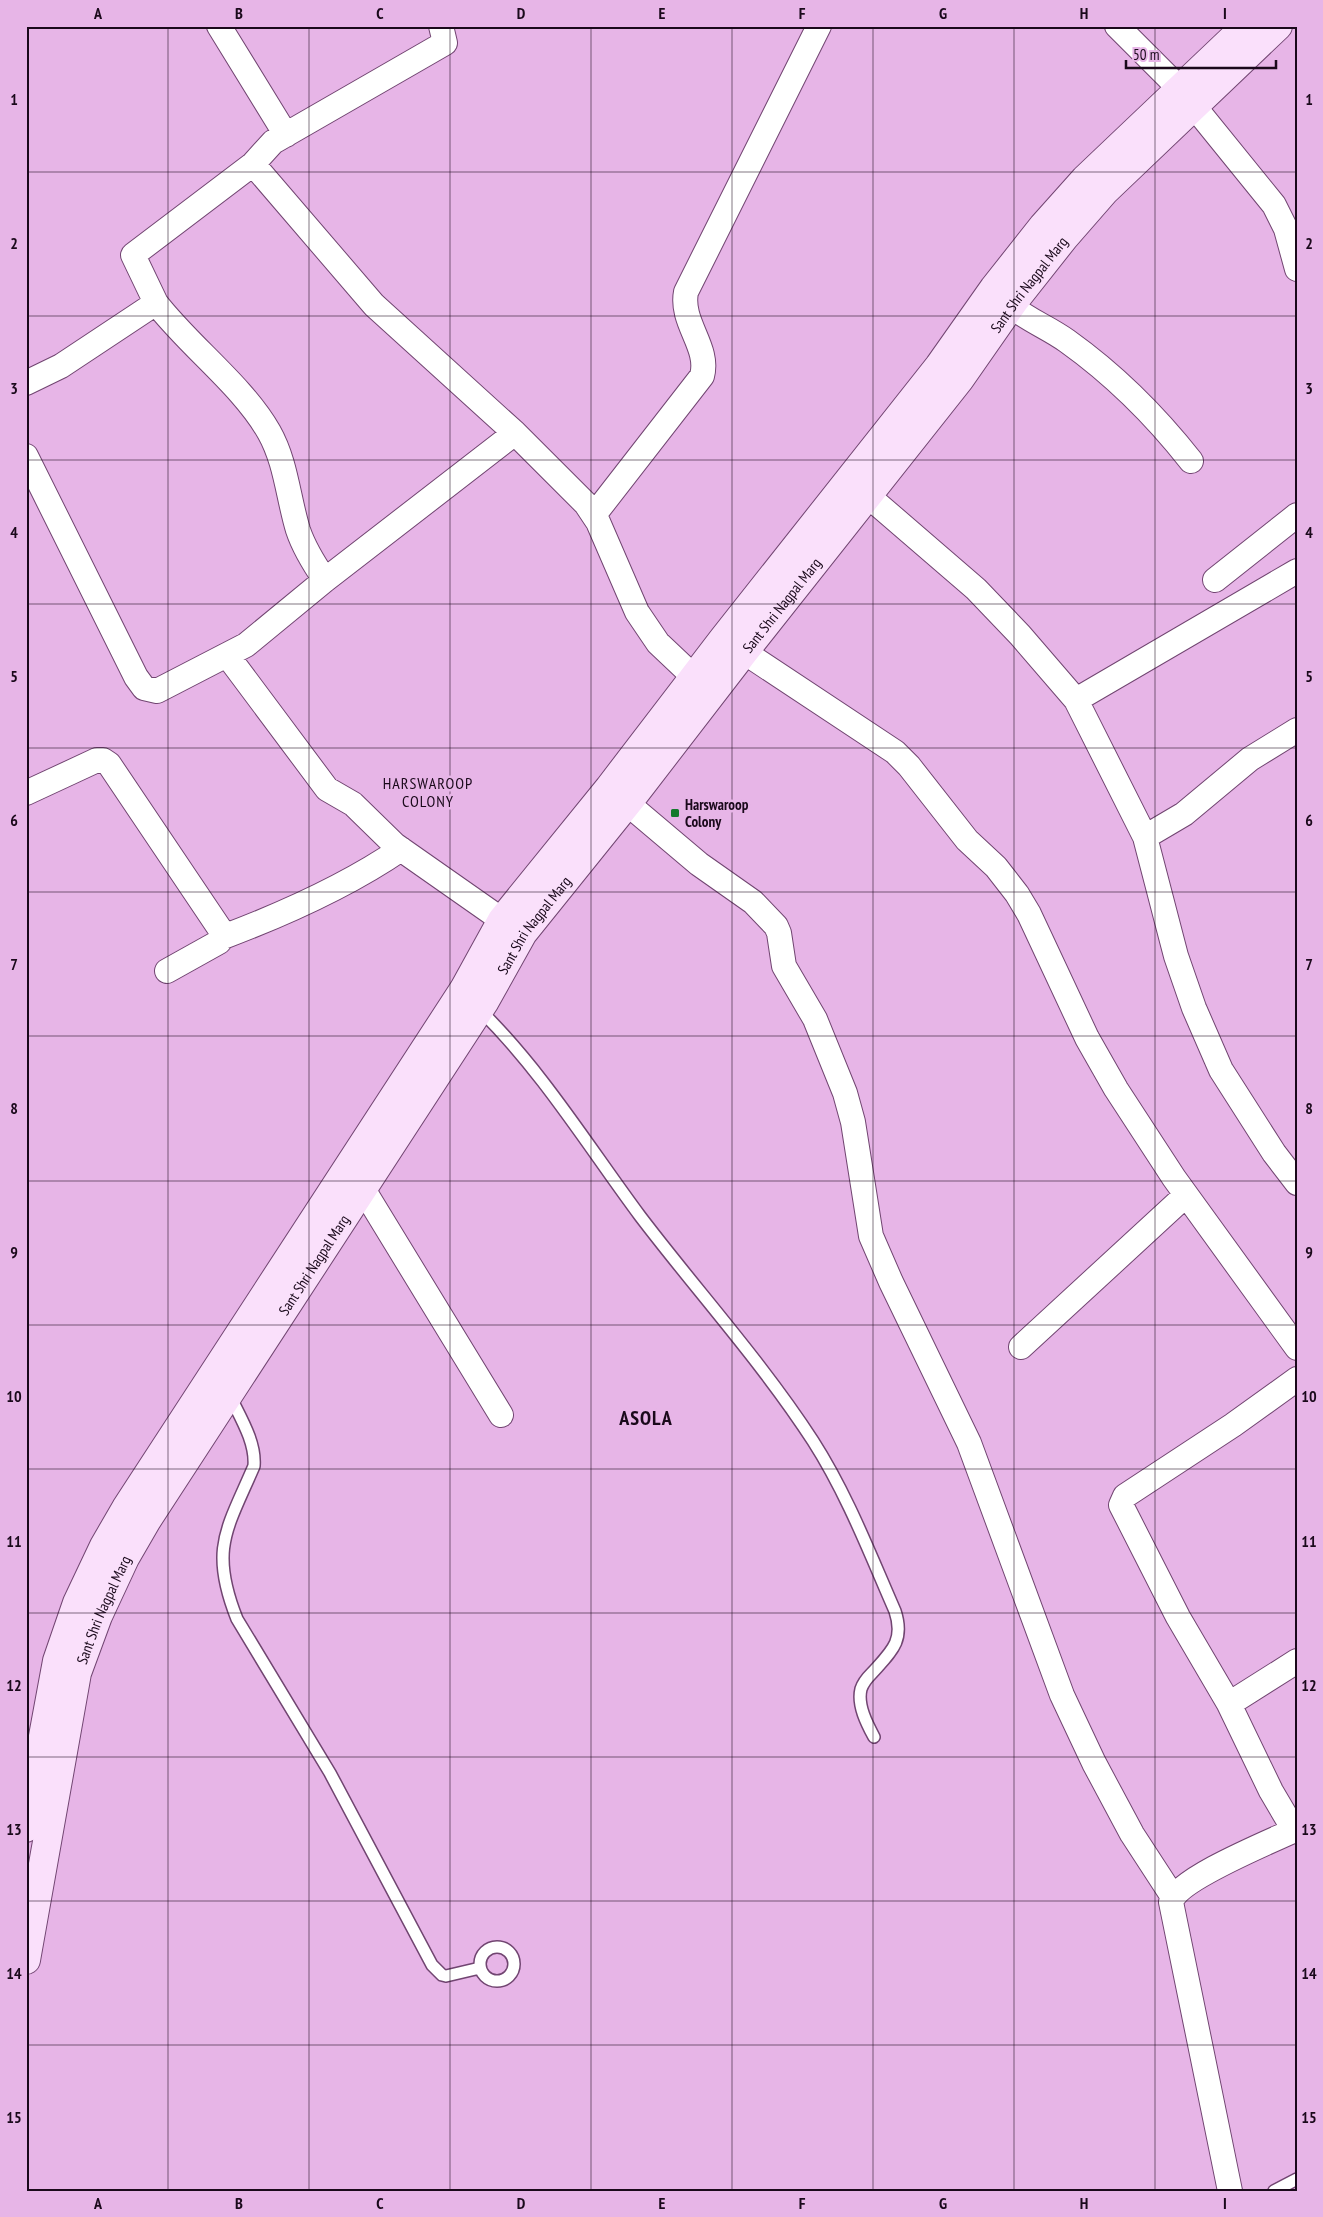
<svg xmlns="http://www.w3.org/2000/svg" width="1323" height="2217" font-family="'PT Sans Narrow',sans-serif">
  <rect width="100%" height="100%" fill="#e7b5e7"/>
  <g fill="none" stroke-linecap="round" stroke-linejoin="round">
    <g stroke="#714571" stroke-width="14">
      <path id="service" d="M480,1010C542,1071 588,1146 640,1216C697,1291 761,1361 813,1441C847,1494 870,1554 895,1611C905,1641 891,1652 872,1673C868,1677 863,1683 861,1689C857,1705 867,1724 874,1737
        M230,1396C240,1417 256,1442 254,1466C227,1529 209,1549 237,1619L330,1773L432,1965L442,1975L446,1976L480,1968
        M480 1964a17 17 0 1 1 34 0a17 17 0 1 1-34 0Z
        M1274,2191L1297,2179"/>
    </g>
    <g stroke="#714571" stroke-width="26">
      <path id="minor" d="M219,26L286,135
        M1117,26L1180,89L1274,205L1286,229L1297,269
        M253,164L374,305L515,433L586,504L598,522L637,612L658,643L695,678
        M156,303C190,347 242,385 269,432C286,462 288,497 298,530C304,548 314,564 325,580
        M1011,306C1028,320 1049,328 1067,341C1116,376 1154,414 1191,461
        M26,383L61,366L156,303L133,255L253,164L273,142L445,43L441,26
        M26,456L136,677L144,688L157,691L246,645L325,580L515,433
        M867,495L976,589L1020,635L1076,700L1145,837L1176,956L1194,1008L1221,1070L1274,1153L1297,1183
        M594,515L702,376C710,347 680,323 686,292L819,26
        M1215,580L1297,515
        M744,652L895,752L909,766L967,840L996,867L1017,894L1029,914L1087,1038L1116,1089L1174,1178L1297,1348
        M227,655L327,789L353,804L395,845L502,920
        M1076,700L1297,571
        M26,793L97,760H103L109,764L222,932L223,937L219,942L167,971
        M628,804L699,864L753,902L776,926L779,933L784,966L815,1019L845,1093L853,1122L871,1236L891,1282L969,1443L1062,1695L1094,1763L1132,1834L1173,1897
        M1145,837L1184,814L1250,759L1297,730
        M223,937C284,914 347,886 401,849
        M363,1189L501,1415
        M1021,1347L1186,1195
        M1229,1704L1297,1661
        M1294,1830L1271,1791L1229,1704L1178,1617L1121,1505L1125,1496L1233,1425L1297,1379
        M1230,2191L1171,1902C1179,1878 1272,1841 1297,1829"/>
    </g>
    <g stroke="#714571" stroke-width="30">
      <g id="secondary">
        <path d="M26,1828L57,1661L77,1603L104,1546L126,1508L464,989L502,920L609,788L723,639L939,366L994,288L1043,226L1085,179L1246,26"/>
        <path id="s1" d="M26,1960L77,1673L98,1616L125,1558L147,1520L485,1001L523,933L630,800L744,652L960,379L1015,300L1064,238L1105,191L1278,26"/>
      </g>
    </g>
    <use href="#service" stroke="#fff" stroke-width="11"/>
    <use href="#minor" stroke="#fff" stroke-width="24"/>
    <use href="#secondary" stroke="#fae0fb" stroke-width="28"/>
  </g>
  <path fill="none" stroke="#1a091b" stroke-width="1" stroke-opacity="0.55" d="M168,26V2191M309,26V2191M450,26V2191M591,26V2191M732,26V2191M873,26V2191M1014,26V2191M1155,26V2191M26,172H1297M26,316H1297M26,460H1297M26,604H1297M26,748H1297M26,892H1297M26,1036H1297M26,1181H1297M26,1325H1297M26,1469H1297M26,1613H1297M26,1757H1297M26,1901H1297M26,2045H1297"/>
  <rect fill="#14792c" stroke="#e7b5e7" stroke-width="2" x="670" y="808" width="10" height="10" rx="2.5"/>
  <g text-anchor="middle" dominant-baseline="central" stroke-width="5" stroke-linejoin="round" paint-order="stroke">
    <g font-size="15" fill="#1a091b" stroke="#e7b5e7">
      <text stroke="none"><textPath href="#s1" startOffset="1980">Sant Shri Nagpal Marg</textPath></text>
      <text stroke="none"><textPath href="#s1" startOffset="1575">Sant Shri Nagpal Marg</textPath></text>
      <text stroke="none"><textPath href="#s1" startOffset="1170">Sant Shri Nagpal Marg</textPath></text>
      <text stroke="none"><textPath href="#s1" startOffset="765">Sant Shri Nagpal Marg</textPath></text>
      <text stroke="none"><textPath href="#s1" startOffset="360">Sant Shri Nagpal Marg</textPath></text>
    </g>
    <g font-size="15" font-weight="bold" fill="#1a091b" stroke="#e7b5e7" text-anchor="start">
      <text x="685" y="804">Harswaroop<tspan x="685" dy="17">Colony</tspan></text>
    </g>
    <g font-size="16" letter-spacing="1" fill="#1a091b" stroke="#e7b5e7">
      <text x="428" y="783">HARSWAROOP<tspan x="428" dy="18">COLONY</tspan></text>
    </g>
    <g font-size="20" font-weight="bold" letter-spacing="1" fill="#1a091b" stroke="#e7b5e7">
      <text x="646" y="1418">ASOLA</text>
    </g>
  </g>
  <rect width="1323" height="2217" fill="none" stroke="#e7b5e7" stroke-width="55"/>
  <path d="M1126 60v8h150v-8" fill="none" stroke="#1a091b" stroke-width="2.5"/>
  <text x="1133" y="60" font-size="15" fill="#1a091b" stroke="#e7b5e7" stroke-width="4" paint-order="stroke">50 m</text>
  <rect x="28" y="28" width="1268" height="2162" fill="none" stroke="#1a091b" stroke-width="2"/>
  <g font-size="16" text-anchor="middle" font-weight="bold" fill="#1a091b">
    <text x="98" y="19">A</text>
    <text x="239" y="19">B</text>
    <text x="380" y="19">C</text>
    <text x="521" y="19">D</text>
    <text x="662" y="19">E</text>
    <text x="802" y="19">F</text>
    <text x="943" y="19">G</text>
    <text x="1084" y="19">H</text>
    <text x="1225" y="19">I</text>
    <text x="14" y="105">1</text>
    <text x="1309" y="105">1</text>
    <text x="14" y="249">2</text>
    <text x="1309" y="249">2</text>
    <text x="14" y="394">3</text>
    <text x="1309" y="394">3</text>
    <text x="14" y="538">4</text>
    <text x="1309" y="538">4</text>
    <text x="14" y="682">5</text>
    <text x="1309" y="682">5</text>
    <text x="14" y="826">6</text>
    <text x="1309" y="826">6</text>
    <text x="14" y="970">7</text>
    <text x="1309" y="970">7</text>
    <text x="14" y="1114">8</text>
    <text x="1309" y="1114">8</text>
    <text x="14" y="1258">9</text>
    <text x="1309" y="1258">9</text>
    <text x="14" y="1402">10</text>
    <text x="1309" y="1402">10</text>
    <text x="14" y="1547">11</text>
    <text x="1309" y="1547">11</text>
    <text x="14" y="1691">12</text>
    <text x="1309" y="1691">12</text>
    <text x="14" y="1835">13</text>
    <text x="1309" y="1835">13</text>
    <text x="14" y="1979">14</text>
    <text x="1309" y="1979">14</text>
    <text x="14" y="2123">15</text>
    <text x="1309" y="2123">15</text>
    <text x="98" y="2209">A</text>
    <text x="239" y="2209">B</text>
    <text x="380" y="2209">C</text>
    <text x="521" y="2209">D</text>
    <text x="662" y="2209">E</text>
    <text x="802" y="2209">F</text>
    <text x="943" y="2209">G</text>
    <text x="1084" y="2209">H</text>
    <text x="1225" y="2209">I</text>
  </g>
</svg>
